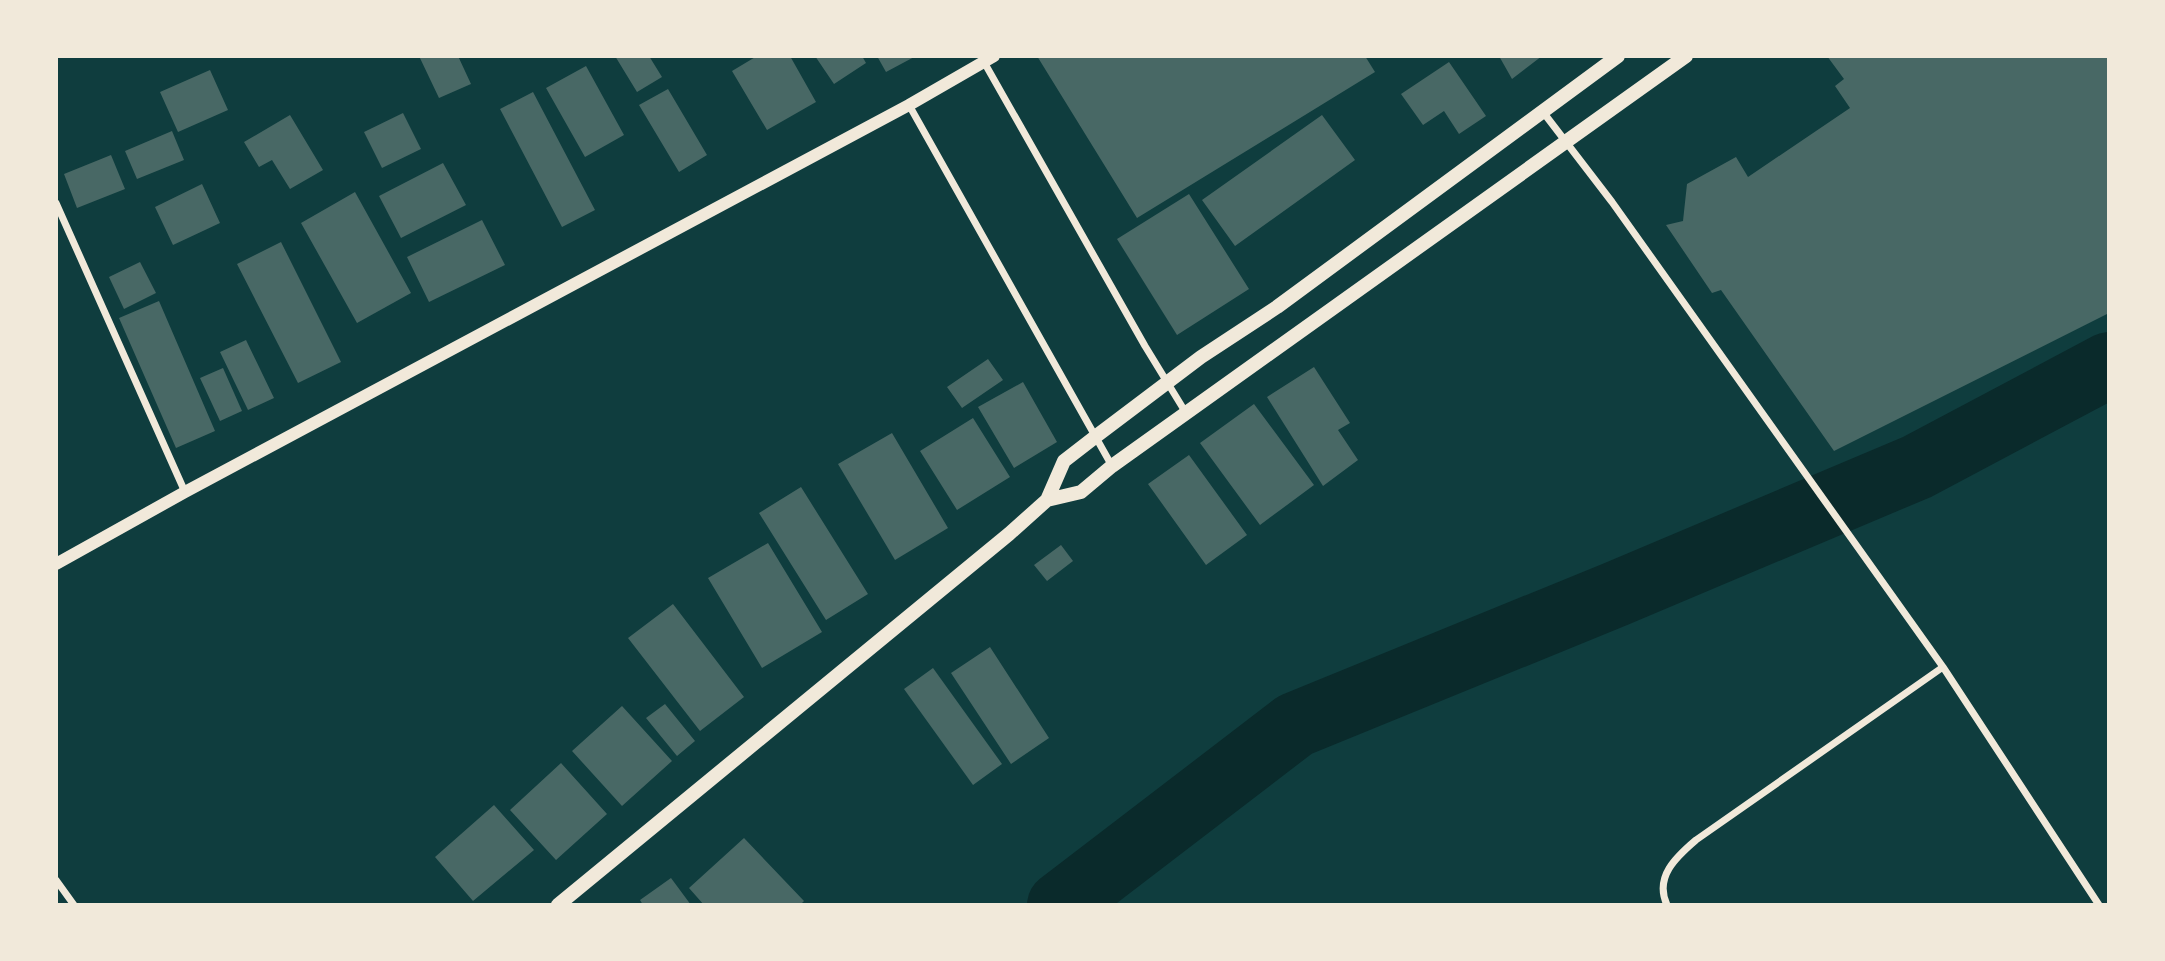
<svg xmlns="http://www.w3.org/2000/svg" width="2165" height="961" font-family="'DejaVu Sans',sans-serif">
  <rect width="100%" height="100%" fill="#0f3d3e"/>
  <g fill="none" stroke-linecap="round" stroke-linejoin="round">
    <path stroke="#0a2a2b" stroke-width="66" d="M1060,905L1295,725L1616,594L1917,467L2109,365"/>
  </g>
  <path fill="#486865" d="M419,56H458L471,84L439,98Z
    M615,56H649L662,77L637,92Z
    M757,56H790L816,102L767,130L732,71Z
    M815,56H862L866,63L834,84Z
    M877,56H916L886,72Z
    M1037,56H1365L1375,72L1137,218Z
    M1499,56H1542L1512,79Z
    M1827,56H2109V313L1834,451L1721,290L1712,293L1666,225L1683,221L1687,184L1736,157L1748,177L1850,108L1835,86L1844,79Z
    M1449,62L1486,116L1459,134L1444,111L1423,125L1401,94Z
    M586,66L624,135L585,157L546,88Z
    M210,70L228,110L178,132L160,92Z
    M668,89L707,155L679,172L639,105Z
    M533,92L595,210L562,227L500,109Z
    M403,113L421,149L382,168L364,132Z
    M290,115L323,170L290,189L272,160L259,167L244,142Z
    M1322,115L1355,160L1235,246L1202,200Z
    M172,131L184,160L137,179L125,151Z
    M111,155L125,189L77,208L64,174Z
    M443,163L466,205L401,238L379,196Z
    M202,184L220,223L173,245L155,207Z
    M355,192L411,293L357,323L301,223Z
    M1189,194L1249,289L1177,335L1117,239Z
    M482,220L505,265L429,302L407,257Z
    M281,242L341,362L298,383L237,264Z
    M140,262L156,293L124,309L109,277Z
    M159,301L215,431L176,448L119,318Z
    M246,340L274,398L248,410L220,352Z
    M988,359L1003,380L962,408L947,387Z
    M1314,367L1350,423L1338,430L1358,460L1323,486L1267,397Z
    M223,368L242,411L220,421L200,378Z
    M1023,382L1057,442L1014,468L978,407Z
    M1254,404L1314,485L1260,525L1200,443Z
    M973,418L1010,477L957,510L920,451Z
    M892,433L948,528L895,560L838,464Z
    M1189,455L1247,535L1206,565L1148,484Z
    M801,487L868,594L826,620L759,513Z
    M768,543L822,632L762,668L708,578Z
    M1061,545L1073,561L1047,581L1034,565Z
    M673,604L744,697L700,731L628,638Z
    M990,647L1049,738L1011,764L951,673Z
    M933,668L1002,764L973,785L904,689Z
    M665,704L695,741L677,756L646,718Z
    M622,706L672,761L622,806L572,751Z
    M561,763L607,814L556,860L510,810Z
    M494,805L534,850L473,901L435,857Z
    M744,838L804,901L800,905H704L689,888Z
    M671,878L691,905H643L640,900Z"/>
  <g fill="none" stroke-linecap="round" stroke-linejoin="round">
    <path stroke="#f1e9da" stroke-width="7" d="M984,62L1145,346L1186,413
      M909,105L1112,466
      M1543,112L1612,202L1943,667L2099,905
      M56,203L185,492
      M56,880L74,905
      M1667,905C1654,877 1676,857 1696,840L1943,667"/>
    <path stroke="#f1e9da" stroke-width="12" d="M56,564L185,492L909,105L994,56"/>
    <path stroke="#f1e9da" stroke-width="14" d="M1047,500L1081,492L1112,466L1686,56
      M558,905L1009,534L1047,500L1064,461L1095,437L1201,357L1277,307L1618,56"/>
  </g>
  <rect width="2165" height="961" fill="none" stroke="#f1e9da" stroke-width="116"/>
</svg>
